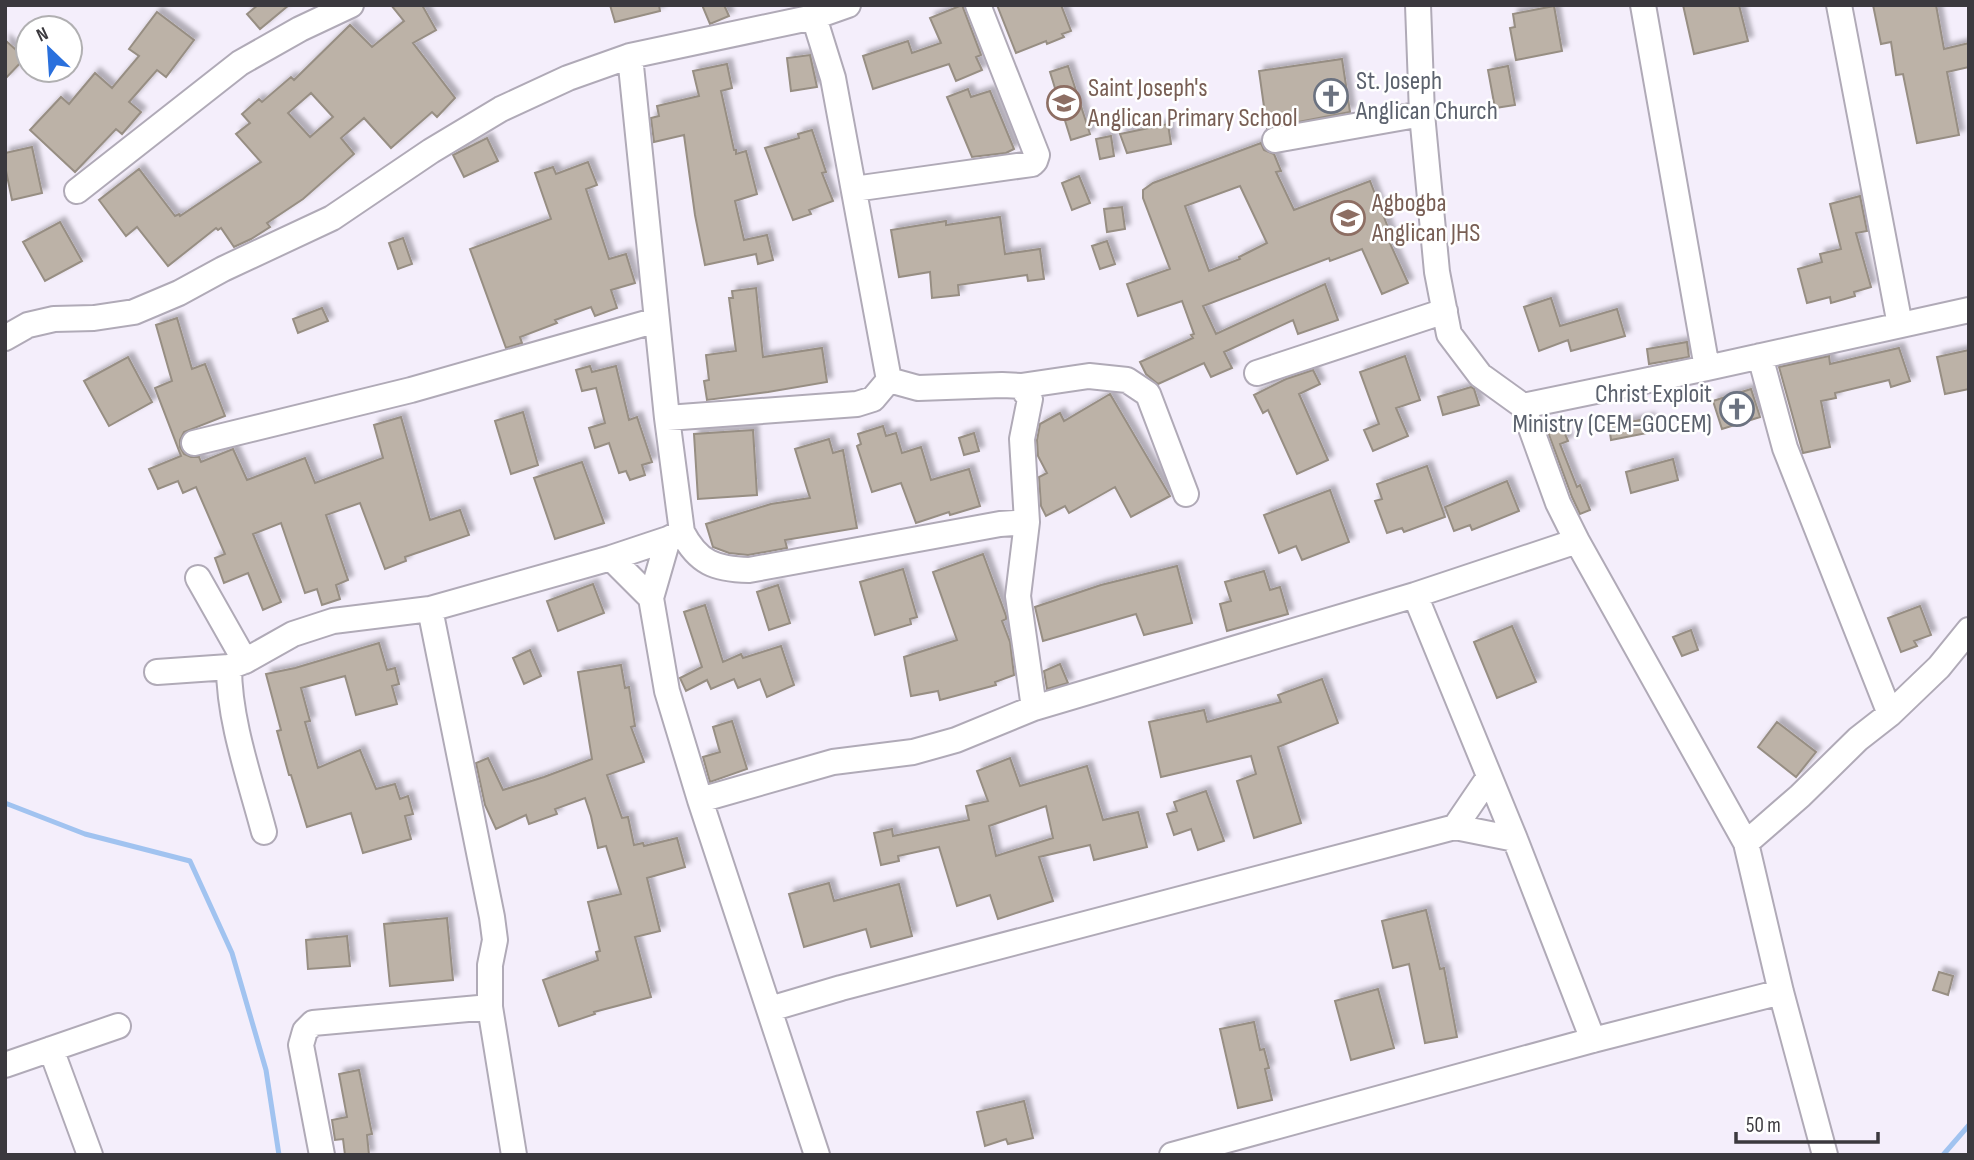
<svg xmlns="http://www.w3.org/2000/svg" width="1974" height="1160" font-family="'Sofia Sans Condensed',sans-serif">
  <defs>
    <filter id="shadow"><feDropShadow dx="5" dy="-5" stdDeviation="2" flood-color="#0004"/></filter>
  </defs>
  <rect width="100%" height="100%" fill="#f4eefb"/>
  <g fill="none" stroke-linecap="round" stroke-linejoin="round">
    <path stroke="#a1c3f0" stroke-width="5" d="M5,803L85,834L190,861L232,953L266,1070L279,1155
      M1943,1155L1969,1125"/>
  </g>
  <path fill="#bcb2a7" stroke="#978e83" stroke-width="2" fill-rule="evenodd" filter="url(#shadow)" d="M258,5H289L260,29L247,14Z
    M391,5H422L436,30L413,43L455,98L437,117L432,112L391,148L364,118L341,138L354,154L303,199L267,223L270,227L251,239L234,247L221,228L218,230L216,228L168,266L137,227L126,236L99,200L139,169L175,216L179,214L180,216L261,162L236,134L250,123L242,114L259,99L262,102L291,77L294,80L350,25L372,47L404,21ZM311,93L333,117L310,137L288,113Z
    M610,5H659L660,11L615,22Z
    M702,5H724L729,16L710,24Z
    M962,5L981,55L976,57L982,70L956,81L949,64L873,89L863,56L908,41L912,53L941,43L930,18Z
    M997,5H1061L1071,31L1062,34L1064,37L1047,44L1046,41L1016,53Z
    M1683,5H1739L1748,41L1694,54Z
    M1873,5H1936L1944,49L1969,43V67L1947,72L1959,135L1917,143L1903,74L1896,75L1891,42L1881,44Z
    M1554,6L1562,51L1516,60L1510,28L1515,27L1513,14Z
    M157,12L194,40L166,77L157,70L129,102L141,112L122,134L116,129L75,172L30,130L61,97L69,104L95,73L112,88L139,56L129,49Z
    M5,40L25,58L5,79Z
    M810,55L817,87L791,91L787,58Z
    M1342,59L1350,112L1267,128L1259,71Z
    M727,64L732,88L721,91L734,150H736V154L746,151L757,194L735,201L744,240L767,235L773,260L758,264L756,254L705,265L695,215L684,135L654,142L651,118L659,116L657,106L699,96L693,71Z
    M1068,66L1090,134L1071,140L1050,72Z
    M1508,66L1515,105L1495,108L1488,70Z
    M968,89L971,97L990,91L1014,149L1006,153L972,157L947,97Z
    M1168,124L1171,144L1127,153L1120,134Z
    M812,130L826,172L822,173L833,201L809,210L811,214L793,220L765,148L799,138L798,134Z
    M1111,136L1114,156L1100,159L1096,139Z
    M487,138L498,161L464,177L453,155Z
    M1261,143L1264,150L1274,154L1281,171L1276,172L1294,210L1370,181L1392,238L1388,239L1408,283L1382,294L1362,249L1330,261L1329,258L1203,306L1216,334L1325,284L1338,320L1298,334L1293,320L1224,352L1232,368L1211,377L1204,363L1158,384L1146,374L1140,362L1193,338L1191,335L1194,334L1182,301L1138,316L1127,284L1170,269L1143,198V190L1153,183ZM1240,186L1267,243L1239,257L1240,259L1209,271L1185,206Z
    M32,147L42,193L12,200L5,166V153Z
    M588,162L597,185L586,189L609,259L626,254L635,283L611,290L617,308L595,316L591,307L555,320L557,323L520,337L522,343L506,348L470,249L551,219L535,173L553,167L556,174Z
    M1079,176L1090,203L1072,210L1062,183Z
    M1860,196L1867,231L1856,233L1871,287L1854,292L1855,296L1831,303L1830,297L1807,303L1798,269L1822,262L1820,254L1841,249L1830,204Z
    M1122,207L1125,229L1107,232L1104,209Z
    M1000,217L1005,254L1040,249L1044,279L1028,281L1027,275L958,285L959,295L932,298L930,272L899,277L891,230L946,221V225Z
    M60,222L82,261L45,281L23,242Z
    M403,238L412,264L398,269L389,243Z
    M1107,241L1115,264L1100,269L1092,246Z
    M756,288L763,357L822,348L827,382L768,392L707,400L704,381L709,380L706,355L736,351L729,298H733L732,291Z
    M1551,298L1560,326L1617,309L1625,336L1571,351L1568,340L1539,351L1524,307Z
    M322,308L328,321L298,333L293,319Z
    M177,318L192,369L205,364L225,416L184,432L180,440V447L184,454L191,457H199L201,462L233,449L247,480L305,458L315,483L383,458L374,425L401,417L430,520L460,510L469,535L405,557L406,561L385,569L360,503L326,515L348,580L336,585L340,599L322,605L317,589L305,593L281,523L253,534L281,602L263,610L248,573L224,583L215,558L225,554L196,487L183,493L178,481L158,489L149,469L181,456L155,388L172,381L156,325Z
    M1687,342L1689,357L1649,364L1647,349Z
    M1899,348L1910,381L1891,387L1889,380L1835,393L1836,398L1821,401L1830,447L1803,453L1779,367L1829,356L1830,364Z
    M1969,350V389L1945,394L1937,357Z
    M1405,356L1420,400L1396,408L1408,436L1373,451L1364,430L1379,424L1360,372Z
    M128,357L152,402L109,426L84,381Z
    M590,366L592,372L616,366L629,420L637,417L652,462L642,465L645,475L630,480L626,471L619,473L609,443L595,448L589,428L605,423L596,388L582,391L576,370Z
    M1313,370L1320,384L1299,394L1328,460L1297,474L1268,410L1263,413L1254,395L1286,379Z
    M1471,387L1474,389L1479,405L1443,415L1438,397Z
    M1751,389L1760,417L1722,429L1713,401Z
    M1110,394L1170,496L1131,517L1115,487L1069,513L1065,506L1046,516L1041,506L1039,477L1047,473L1038,456L1037,440L1040,424L1060,413L1064,421Z
    M523,412L538,465L511,474L495,421Z
    M1650,418L1652,432L1611,440L1609,426Z
    M883,426L886,436L896,433L902,453L921,447L931,480L969,469L980,506L950,515L949,512L916,523L901,483L872,492L857,446L861,444L858,434Z
    M1562,427L1568,441L1560,444L1577,487L1580,485L1590,510L1580,514L1572,497L1548,432Z
    M753,430L757,495L698,499L694,434Z
    M974,433L979,451L964,455L959,438Z
    M829,439L833,453L843,450L857,528L785,540L787,548L748,555L729,553L713,547L706,524L771,504L810,498L795,449Z
    M1673,459L1678,480L1631,493L1626,472Z
    M582,462L604,523L555,539L534,478Z
    M1427,466L1445,517L1404,532L1402,528L1387,533L1375,501L1382,499L1377,484Z
    M1507,481L1519,511L1472,530L1470,525L1454,531L1445,507Z
    M1330,490L1349,542L1302,560L1296,546L1279,553L1264,515Z
    M983,554L1006,616V619L1002,621L1010,642L1014,675L995,682L996,685L940,700L938,691L911,696L904,657L957,640L933,572Z
    M1177,566L1192,623L1144,635L1136,614L1043,641L1035,607L1101,585Z
    M903,569L917,617L910,619L911,624L875,635L860,582Z
    M1264,571L1270,590L1280,587L1288,614L1227,631L1220,604L1231,601L1225,582Z
    M593,584L604,613L558,631L547,601Z
    M778,585L790,623L769,630L757,592Z
    M705,605L723,662L741,654L743,658L781,646L794,685L767,697L760,679L738,688L734,679L711,689L707,680L686,691L680,678L702,667L684,612Z
    M1920,606L1931,635L1914,641L1917,646L1901,652L1888,618Z
    M1512,626L1536,682L1497,698L1474,642Z
    M1691,630L1698,650L1682,656L1673,637Z
    M379,643L387,670L395,668L399,684L392,686L397,704L356,715L345,676L301,688L310,721L305,722L318,768L360,750L376,789L395,784L400,799L408,796L413,814L405,816L411,839L363,853L351,813L307,827L291,775H289L277,731L281,730L266,674L295,668Z
    M530,650L541,676L524,684L513,658Z
    M1060,664L1068,683L1047,689L1044,671Z
    M621,665L625,688L629,687L635,726L631,727L644,762L607,775L622,818L628,817L634,845L643,843L644,846L677,838L685,867L647,878L660,931L635,937L651,997L594,1012L595,1014L559,1026L543,980L598,960L596,952L600,951L588,902L621,894L606,846L598,848L591,816L585,798L555,809L557,814L529,824L526,815L496,829L485,805L476,763L488,758L503,790L544,777L592,759L578,672Z
    M1322,679L1338,723L1278,747L1301,823L1254,838L1237,781L1256,774L1251,756L1161,777L1149,722L1204,710L1207,722L1281,702L1278,695Z
    M732,721L747,769L710,782L703,757L720,752L713,727Z
    M1777,722L1816,752L1796,777L1758,747Z
    M1010,758L1020,786L1087,766L1103,820L1138,812L1147,847L1094,860L1090,845L1039,857L1053,901L998,919L990,895L957,906L939,847L898,856L899,861L881,865L874,833L892,829L893,836L969,820L966,806L988,801L977,771ZM1046,806L1053,838L996,856L989,826Z
    M1206,791L1224,841L1198,850L1191,829L1174,835L1167,814L1177,811L1174,802Z
    M829,883L834,901L899,884L912,936L871,947L866,929L804,947L789,894Z
    M1426,910L1440,969L1444,968L1457,1037L1425,1043L1409,964L1393,968L1382,921Z
    M447,918L453,980L390,986L384,924Z
    M347,936L350,966L308,969L306,940Z
    M1939,972L1953,976L1948,995L1933,990Z
    M1378,989L1394,1048L1351,1060L1335,1001Z
    M1254,1022L1260,1050L1264,1049L1269,1068L1265,1069L1272,1100L1238,1108L1220,1029Z
    M359,1070L372,1134L367,1135L369,1155H345L343,1139L335,1140L332,1120L347,1117L339,1074Z
    M1024,1101L1033,1138L1008,1144L1006,1139L985,1146L977,1112Z"/>
  <g fill="none" stroke-linecap="round" stroke-linejoin="round">
    <g stroke="#b0aab7" stroke-width="28">
      <path id="minor" d="M1418,5L1422,114L1437,272L1449,334L1480,375L1523,406L1558,503L1577,541L1746,843L1781,992L1825,1155
        M1643,5L1707,368
        M1839,5L1900,325
        M630,56L667,418L682,532C698,563 715,569 749,570L1000,524L1027,522L1018,596L1034,708
        M1275,140L1422,114
        M854,189L1032,164L1035,161L1037,155L978,5
        M77,191L240,63L300,29L351,5
        M5,338L28,325L54,319L94,318L134,312L179,293L223,269L332,218L431,151L501,109L568,78L630,56L814,17L848,5
        M1760,356L1785,448L1890,714
        M1257,373L1445,311
        M889,380L918,388L1002,385L1021,386L1030,399L1022,439L1027,522
        M1021,386L1089,376L1127,380L1148,394L1186,494
        M1523,406L1707,368L1969,310
        M667,418L857,404L873,399L889,380L833,78L814,17
        M194,443L411,390L657,320
        M668,539L651,598L667,691L700,800L817,1155
        M611,558L651,598
        M198,578L245,661
        M1415,595L1515,839L1593,1040
        M430,609L492,917L495,940L490,965V1007L514,1155
        M157,672L229,667
        M700,800L833,762L913,752L956,740L1034,708L1415,595L1577,541
        M1455,827L1515,839
        M264,832C250,779 229,721 229,667L245,661L293,634L333,621L430,609L611,558L668,539L682,532
        M1746,843L1800,796L1858,739L1890,714L1939,667L1969,630
        M770,1009L841,988L1455,827L1489,777
        M51,1049L90,1155
        M5,1065L118,1026
        M322,1155L301,1045L305,1031L313,1023L490,1007
        M1172,1155L1593,1040L1781,992"/>
    </g>
    <use href="#minor" stroke="#fff" stroke-width="24"/>
  </g>
  <defs>
    <g id="church-ring" transform="scale(1.75)"><circle r="9.5" fill="#fff" stroke="#6b7280" stroke-width="1.5"/><path d="M-1.2-6h2.4v3.5h3.3v2.4h-3.3V6h-2.4V-.1h-3.3v-2.4h3.3Z" fill="#6b7280"/></g>
    <g id="school-ring" transform="scale(1.75)"><circle r="9.5" fill="#fff" stroke="#8d6e63" stroke-width="1.5"/><path d="M0-5L7-2L0 1L-7-2ZM-4 1L0 2.5L4 1V4Q0 6-4 4Z" fill="#8d6e63"/></g>
  </defs>
  <g fill-rule="evenodd">
    <use href="#church-ring" x="1331" y="96"/>
    <use href="#school-ring" x="1064" y="103"/>
    <use href="#school-ring" x="1348" y="218"/>
    <use href="#church-ring" x="1737" y="409"/>
  </g>
  <g text-anchor="middle" dominant-baseline="central" stroke-width="5" stroke-linejoin="round" paint-order="stroke">
    <g font-size="26" fill="#5b616d" stroke="#fff" text-anchor="start">
      <text x="1356" y="81">St. Joseph<tspan x="1356" dy="30">Anglican Church</tspan></text>
      <text x="1712" y="394" text-anchor="end">Christ Exploit<tspan x="1712" dy="30">Ministry (CEM-GOCEM)</tspan></text>
    </g>
    <g font-size="26" fill="#785e54" stroke="#fff" text-anchor="start">
      <text x="1088" y="88">Saint Joseph's<tspan x="1088" dy="30">Anglican Primary School</tspan></text>
      <text x="1372" y="203">Agbogba<tspan x="1372" dy="30">Anglican JHS</tspan></text>
    </g>
  </g>
  <rect width="1974" height="1160" fill="none" stroke="#3b393e" stroke-width="14"/>
  <g transform="translate(49 49) rotate(335)"><circle r="33" fill="#ffffff" stroke="#b1b0b2" stroke-width="2"/>
  <path d="M0-5L12 26L0 18L-12 26Z" fill="#2a70dd"/>
  <text y="-10" font-size="19" font-weight="bold" text-anchor="middle" fill="#3b393e">N</text>
  </g>
  <path d="M1736 1132v10h142v-10" fill="none" stroke="#3b393e" stroke-width="3.5"/>
  <text x="1746" y="1132" font-size="21" fill="#3b393e" stroke="#ffffff" stroke-width="5" paint-order="stroke">50 m</text>
</svg>
